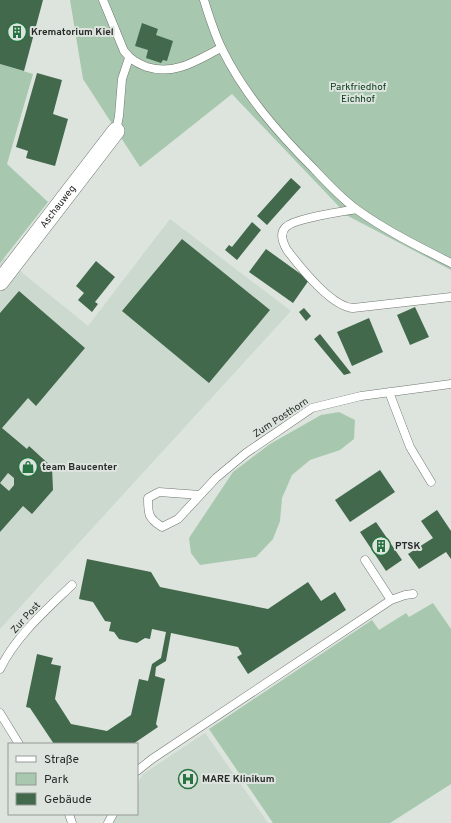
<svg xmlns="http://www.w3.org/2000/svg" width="451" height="823" font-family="Overpass,sans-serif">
  <rect width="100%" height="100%" fill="#dce4dd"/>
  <path fill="#ccd9ce" d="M170,219L291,311L0,629V263L4,258L88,326Z
    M205,733L268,823H113L118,814H137V784L143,774Z"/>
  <path fill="#a7c8ae" d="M70,0H451V270L348,216L232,94L140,167L83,79Z
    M0,64L33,74L7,164L48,202L0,263Z
    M339,412L355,420L354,439L340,450L310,460L292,475L282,498L280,521L273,539L256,557L200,565L191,553L189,538L233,472L270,444L321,415Z
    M433,603L451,629V784L390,823H273L209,729L372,620L379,630L406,613L409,617Z"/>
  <path fill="#42694c" d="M0,0H43L24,71L0,64Z
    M142,23L158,29L156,35L173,41L167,61L163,60L161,63L146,58L148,50L135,46Z
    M37,73L62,80L53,114L68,119L55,166L26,158L28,151L16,147Z
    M291,178L301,187L267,225L257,216Z
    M252,222L261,230L237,260L225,250L229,245L232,247Z
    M182,239L270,310L209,383L122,311Z
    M266,249L309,280L293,303L249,272Z
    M96,261L115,277L95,302L98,304L92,312L78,300L84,293L76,286Z
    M19,291L85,348L36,406L28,398L2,428L27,449L29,446L52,467L53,490L32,514L23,506L0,532V483L9,491L14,485V478L8,473L0,483V313Z
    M415,307L429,337L410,345L397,315Z
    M304,308L311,316L306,321L299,312Z
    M369,318L383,352L352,366L337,332Z
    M320,334L351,373L344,375L314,339Z
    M380,470L395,492L350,522L335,500Z
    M437,510L451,531V559L446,552L419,569L408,554L433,538L421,521Z
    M376,522L402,560L386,571L360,532Z
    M87,559L151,572L160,587L268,609L308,582L321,601L335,592L346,610L248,674L237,657L242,654L238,647L171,633L166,661L156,667L155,676L165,679L156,724L158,727L133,744H54L30,708L26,707L37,654L53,658L51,664L61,666L55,699L71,724L107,731L131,715L139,679L148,681L152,664L161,658L166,632L152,629L150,639L145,638L137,643L119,639L114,632L109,631L111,622L105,621L93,602L79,599Z"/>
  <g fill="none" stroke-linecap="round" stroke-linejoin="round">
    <g stroke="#707771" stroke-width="9">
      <path id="lane" d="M103,0L124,51C131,60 137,63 147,67C175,76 197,60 221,48
        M204,0C209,16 214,33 222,49C244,94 278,133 314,169C327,183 340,197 356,209C385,230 419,247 451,263
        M116,131L119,116L122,79L129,58
        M356,209C342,212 295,218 286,227C279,233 283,243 287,250C300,267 332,307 353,308L451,297
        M389,392L410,447L431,482
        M200,495L159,492L148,498C148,514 148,518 162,527L178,519L216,478L246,453L312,408L361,396L451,384
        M365,560L391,600
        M0,669C16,636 45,611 72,585
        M0,713L19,744
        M137,771L152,759L391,600L405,595L413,594
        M69,814L72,823
        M108,823L113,814"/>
    </g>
    <g stroke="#707771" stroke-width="18">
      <g id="street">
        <path id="s1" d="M0,282L116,131"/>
      </g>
    </g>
    <use href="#lane" stroke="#fff" stroke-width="8"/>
    <use href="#street" stroke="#fff" stroke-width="17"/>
  </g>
  <defs>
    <g id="building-ring" transform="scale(1)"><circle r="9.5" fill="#dce4dd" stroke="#277341" stroke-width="1.5"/><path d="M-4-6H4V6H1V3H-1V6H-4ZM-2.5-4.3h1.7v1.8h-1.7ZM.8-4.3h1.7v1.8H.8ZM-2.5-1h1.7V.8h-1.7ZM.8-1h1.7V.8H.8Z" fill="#277341"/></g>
    <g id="shop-ring" transform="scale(1)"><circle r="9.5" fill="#dce4dd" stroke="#277341" stroke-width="1.5"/><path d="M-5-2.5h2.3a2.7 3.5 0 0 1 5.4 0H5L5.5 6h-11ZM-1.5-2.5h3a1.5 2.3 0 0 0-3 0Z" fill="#277341"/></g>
    <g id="hospital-ring" transform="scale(1)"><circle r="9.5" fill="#dce4dd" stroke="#277341" stroke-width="1.5"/><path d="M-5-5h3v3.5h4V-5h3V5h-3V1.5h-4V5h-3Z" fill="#277341"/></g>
  </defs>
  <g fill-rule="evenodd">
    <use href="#building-ring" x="17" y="32"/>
    <use href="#shop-ring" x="28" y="467"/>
    <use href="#building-ring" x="381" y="546"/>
    <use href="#hospital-ring" x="188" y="779"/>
  </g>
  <g text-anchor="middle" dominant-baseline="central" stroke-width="4" stroke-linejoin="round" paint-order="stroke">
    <g font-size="10" font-weight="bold" fill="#292c2a" stroke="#dce4dd" text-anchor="start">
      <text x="31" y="32">Krematorium Kiel</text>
      <text x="42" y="467">team Baucenter</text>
      <text x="395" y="546">PTSK</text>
      <text x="202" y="779">MARE Klinikum</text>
    </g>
    <g font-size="10" fill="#053819" stroke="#dce4dd">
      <text x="358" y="87">Parkfriedhof<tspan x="358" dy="12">Eichhof</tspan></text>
    </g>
    <g font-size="10" fill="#292c2a" stroke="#dce4dd">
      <text stroke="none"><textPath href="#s1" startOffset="95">Aschauweg</textPath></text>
      <text transform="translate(281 418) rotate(-33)">Zum Posthorn</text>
      <text transform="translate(26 618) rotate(-48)">Zur Post</text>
    </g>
  </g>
  <rect x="8" y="743" width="130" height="72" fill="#dce4dd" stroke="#949a95"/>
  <rect x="16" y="756" width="20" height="6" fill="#ffffff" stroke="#949a95"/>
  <text x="44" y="763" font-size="12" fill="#292c2a">Straße</text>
  <rect x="16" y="773" width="20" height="12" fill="#a7c8ae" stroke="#949a95"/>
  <text x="44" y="783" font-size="12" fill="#292c2a">Park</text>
  <rect x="16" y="793" width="20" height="12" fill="#42694c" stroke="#949a95"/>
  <text x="44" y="803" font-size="12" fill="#292c2a">Gebäude</text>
</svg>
